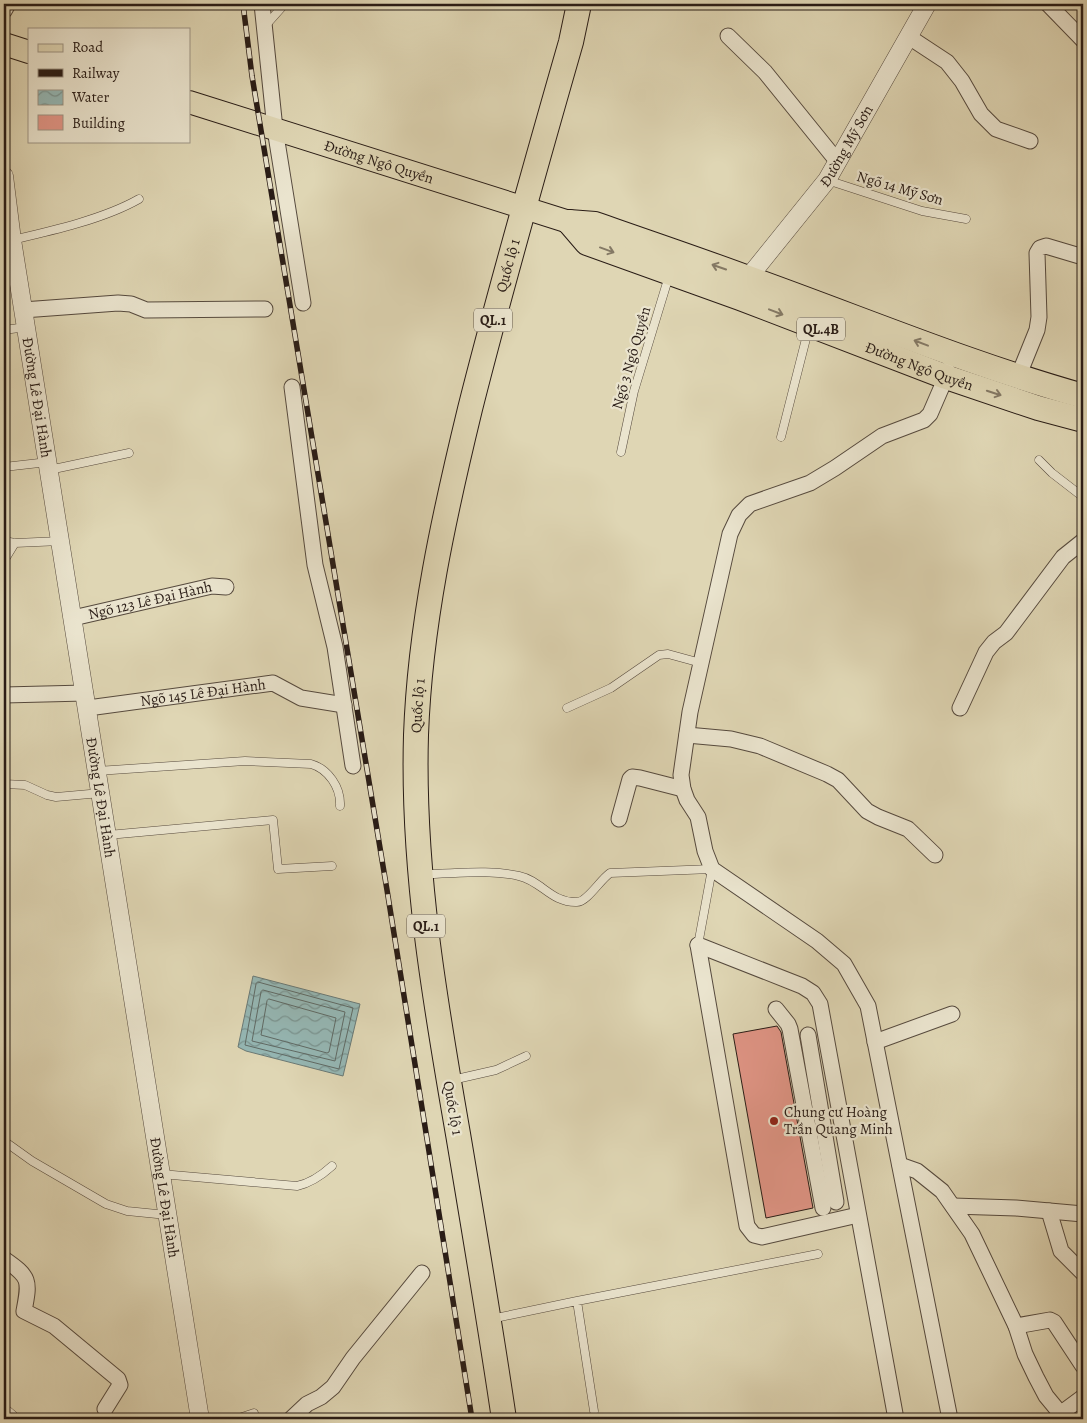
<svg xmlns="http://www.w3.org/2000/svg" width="1087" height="1423" font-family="Alegreya,serif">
  <defs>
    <pattern id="water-waves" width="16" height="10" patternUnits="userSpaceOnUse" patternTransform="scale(1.25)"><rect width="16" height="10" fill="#95b7b4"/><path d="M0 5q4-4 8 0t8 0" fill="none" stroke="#7a9491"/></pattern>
  </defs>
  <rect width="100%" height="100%" fill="#dfd6b4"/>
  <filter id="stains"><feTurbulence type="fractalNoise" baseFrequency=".004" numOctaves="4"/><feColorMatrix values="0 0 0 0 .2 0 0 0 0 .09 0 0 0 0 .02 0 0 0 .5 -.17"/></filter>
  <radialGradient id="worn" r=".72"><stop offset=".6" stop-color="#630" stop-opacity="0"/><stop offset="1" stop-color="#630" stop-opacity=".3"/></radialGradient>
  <path fill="url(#water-waves)" stroke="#6a7975" d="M253,976L360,1004L343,1076L246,1051L238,1047Z"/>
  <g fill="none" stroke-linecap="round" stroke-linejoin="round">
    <path stroke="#5f6a65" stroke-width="1" d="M258,982L353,1008L339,1069L245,1045L256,984Z
      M263,990L345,1012L335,1061L252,1041L261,992Z
      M269,999L336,1018L329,1052L327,1053L261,1035L267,1001Z"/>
  </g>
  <path fill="#e19586" stroke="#291c16" d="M777,1026L781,1032L813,1208L766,1218L733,1034Z"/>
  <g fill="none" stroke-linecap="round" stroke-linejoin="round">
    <g stroke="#564a3e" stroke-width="9">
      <path id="service" d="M266,25L282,7
        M827,180L922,211L966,219
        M12,240C51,231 104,219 139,199
        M4,330L26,327
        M781,437L809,327
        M621,452L634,391L669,276
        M1039,460L1052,473L1083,497
        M4,467L48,462
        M49,470L129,453
        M4,541L15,543L61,541
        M4,561L15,543
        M567,708L611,688L659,655L668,654L701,663
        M97,771L245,761L311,764C328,769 341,787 340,806
        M4,784L25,785L47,795L56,797L101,793
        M108,835L273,820L278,869L332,866
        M423,874C454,874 488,869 519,876C542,881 551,903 577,902C587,902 600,880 610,873L712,869L698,945
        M452,1080L496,1070L526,1056
        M4,1141L32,1161L106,1204L127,1211L167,1215
        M161,1174L297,1186C311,1183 321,1176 332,1166
        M577,1301L594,1411
        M491,1319L577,1301L818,1254
        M236,1419L254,1413"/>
    </g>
    <g stroke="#564a3e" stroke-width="17">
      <g id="minor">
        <path d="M262,4L275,129L303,303"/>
        <path d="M1048,4L1083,40"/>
        <path d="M4,11L8,4"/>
        <path d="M728,36L765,72L837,161"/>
        <path d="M909,37L947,62L962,81L981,114L996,129L1030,141"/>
        <path d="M23,310L118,303L131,304L146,310L265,309"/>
        <path d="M947,370L946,377L930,414L924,420L882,436L835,468L810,483L750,504L739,515L730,534L690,712L681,775L683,789L687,800L698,817L705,851L712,869L817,941L844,964L868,1006L950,1419"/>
        <path d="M1018,377L1037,330L1039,317L1037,253L1040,248L1046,246L1083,257"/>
        <path d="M292,387L315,565L335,647L353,766"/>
        <path id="s1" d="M73,618L212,586L226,587"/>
        <path d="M4,695L85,693"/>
        <path id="s2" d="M88,708L273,683L301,698L344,705"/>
        <path d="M960,708L986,652L994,642L1006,633L1063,557L1083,541"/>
        <path d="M687,735L731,739L760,746L827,774L838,780L867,811L878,817L908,829L935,855"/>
        <path d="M619,819L630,779L632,777L640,778L683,789"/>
        <path d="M698,945L802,986L813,993L820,1004L896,1419"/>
        <path d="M698,945L747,1226L754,1235L762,1237L858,1215"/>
        <path d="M776,1009L788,1024L790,1029L823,1208"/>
        <path d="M808,1035L836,1202"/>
        <path d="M875,1042L952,1014"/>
        <path d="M900,1165L917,1171L942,1191L972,1234L1016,1326L1025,1354L1036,1377L1046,1396L1065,1419"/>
        <path d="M953,1206L1016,1208L1083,1214"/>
        <path d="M1049,1211L1061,1251L1083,1273"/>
        <path d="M4,1259C30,1277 30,1280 24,1311L54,1326L118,1379L120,1385L105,1409"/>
        <path d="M1016,1326L1050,1320L1054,1322L1083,1366"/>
        <path d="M1060,1414L1083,1397"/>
        <path d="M291,1419L307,1404L321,1397L333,1387L353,1358L422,1273"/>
      </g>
    </g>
    <g stroke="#564a3e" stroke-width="19">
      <g id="tertiary">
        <path id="s3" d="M4,176L12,240L200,1419"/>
        <path id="s4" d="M748,278L827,180L927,4"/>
        <path d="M4,1414L10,1419"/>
      </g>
    </g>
    <g stroke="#291c16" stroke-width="24">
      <g id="primary">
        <path d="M4,44L29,52"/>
        <path id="s5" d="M189,102L569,222"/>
      </g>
    </g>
    <g stroke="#291c16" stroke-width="26">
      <g id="trunk">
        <path id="s6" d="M569,222L587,243L740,298L946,377L1038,408L1083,420"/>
        <path d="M569,222L595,224C646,242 697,259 748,278C860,318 969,364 1083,396"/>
        <path id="s7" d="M504,1419C490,1324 474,1229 458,1134C435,1002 412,869 416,735C420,624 444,516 470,409C501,286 536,164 571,42L579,4"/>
      </g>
    </g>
    <use href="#service" stroke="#eae4ce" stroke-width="8"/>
    <use href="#minor" stroke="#eae4ce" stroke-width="15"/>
    <use href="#tertiary" stroke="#eae4ce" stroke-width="18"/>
    <use href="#primary" stroke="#dfd6b4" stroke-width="22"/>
    <use href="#trunk" stroke="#dfd6b4" stroke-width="24"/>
    <g stroke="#291c16" stroke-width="5.5">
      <path id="rail" d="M243,4L252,76L387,890L472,1419"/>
    </g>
    <use href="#rail" stroke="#eae4ce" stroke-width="4" stroke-dasharray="11" stroke-linecap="butt"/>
  </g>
  <defs><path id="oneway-shaft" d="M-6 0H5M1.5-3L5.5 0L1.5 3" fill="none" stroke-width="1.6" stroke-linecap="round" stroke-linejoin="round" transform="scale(1.25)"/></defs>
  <g stroke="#847965">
    <use href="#oneway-shaft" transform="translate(607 250) rotate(20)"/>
    <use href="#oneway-shaft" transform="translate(719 267) rotate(-161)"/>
    <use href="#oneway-shaft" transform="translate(776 312) rotate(21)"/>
    <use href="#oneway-shaft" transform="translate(921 343) rotate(-159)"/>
    <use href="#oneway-shaft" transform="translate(994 393) rotate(18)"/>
  </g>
  <circle fill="#8f2418" stroke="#eae4ce" stroke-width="2" cx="774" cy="1121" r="5"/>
  <g text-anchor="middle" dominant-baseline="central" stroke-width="4.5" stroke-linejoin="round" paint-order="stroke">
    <g fill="#eae4ce" stroke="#63584d" stroke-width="1">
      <rect x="474" y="308.5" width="38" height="23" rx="4"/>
      <rect x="797" y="317.5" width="48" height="23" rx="4"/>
      <rect x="407" y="914.5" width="38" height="23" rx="4"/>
    </g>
    <g font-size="14" font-weight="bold" fill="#291c16">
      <text x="493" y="320">QL.1</text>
      <text x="821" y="329">QL.4B</text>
      <text x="426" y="926">QL.1</text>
    </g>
    <g font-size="15" fill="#291c16" stroke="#eae4ce">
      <text stroke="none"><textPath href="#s4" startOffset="165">Đường Mỹ Sơn</textPath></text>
      <text stroke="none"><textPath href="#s5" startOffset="199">Đường Ngô Quyền</textPath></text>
      <text transform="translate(900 188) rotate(16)">Ngõ 14 Mỹ Sơn</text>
      <text stroke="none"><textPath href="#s7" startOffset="1170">Quốc lộ 1</textPath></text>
      <text transform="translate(631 358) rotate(-74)">Ngõ 3 Ngô Quyền</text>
      <text stroke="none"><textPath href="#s6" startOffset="382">Đường Ngô Quyền</textPath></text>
      <text stroke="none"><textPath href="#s3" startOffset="224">Đường Lê Đại Hành</textPath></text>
      <text stroke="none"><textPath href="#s1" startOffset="79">Ngõ 123 Lê Đại Hành</textPath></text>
      <text stroke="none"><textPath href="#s2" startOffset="116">Ngõ 145 Lê Đại Hành</textPath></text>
      <text stroke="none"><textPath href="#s7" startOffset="720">Quốc lộ 1</textPath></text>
      <text stroke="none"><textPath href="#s3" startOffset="629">Đường Lê Đại Hành</textPath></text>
      <text transform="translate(453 1108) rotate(80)">Quốc lộ 1</text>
      <text stroke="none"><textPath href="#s3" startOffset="1034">Đường Lê Đại Hành</textPath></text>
    </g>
    <g font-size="15" fill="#291c16" stroke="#eae4ce" text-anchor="start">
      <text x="784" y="1112">Chung cư Hoàng<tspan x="784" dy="17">Trần Quang Minh</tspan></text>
    </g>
  </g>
  <rect width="1087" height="1423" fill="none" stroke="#dfd6b4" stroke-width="20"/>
  <rect x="5" y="5" width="1077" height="1413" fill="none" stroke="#291c16" stroke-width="2.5"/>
  <rect x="10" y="10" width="1067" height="1403" fill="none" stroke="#291c16"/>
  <rect x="28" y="28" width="162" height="115" fill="#eae4ce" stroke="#9d9484"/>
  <rect x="38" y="44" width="25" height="8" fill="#dfd6b4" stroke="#9d9484"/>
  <text x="72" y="52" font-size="15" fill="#291c16">Road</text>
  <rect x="38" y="69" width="25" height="8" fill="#291c16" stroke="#9d9484"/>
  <text x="72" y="78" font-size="15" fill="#291c16">Railway</text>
  <rect x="38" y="90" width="25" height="15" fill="url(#water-waves)" stroke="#9d9484"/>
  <text x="72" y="102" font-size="15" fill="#291c16">Water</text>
  <rect x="38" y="115" width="25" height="15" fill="#e19586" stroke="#9d9484"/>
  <text x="72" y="128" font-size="15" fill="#291c16">Building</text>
  <rect width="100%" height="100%" filter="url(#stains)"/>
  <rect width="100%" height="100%" fill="url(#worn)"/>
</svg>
